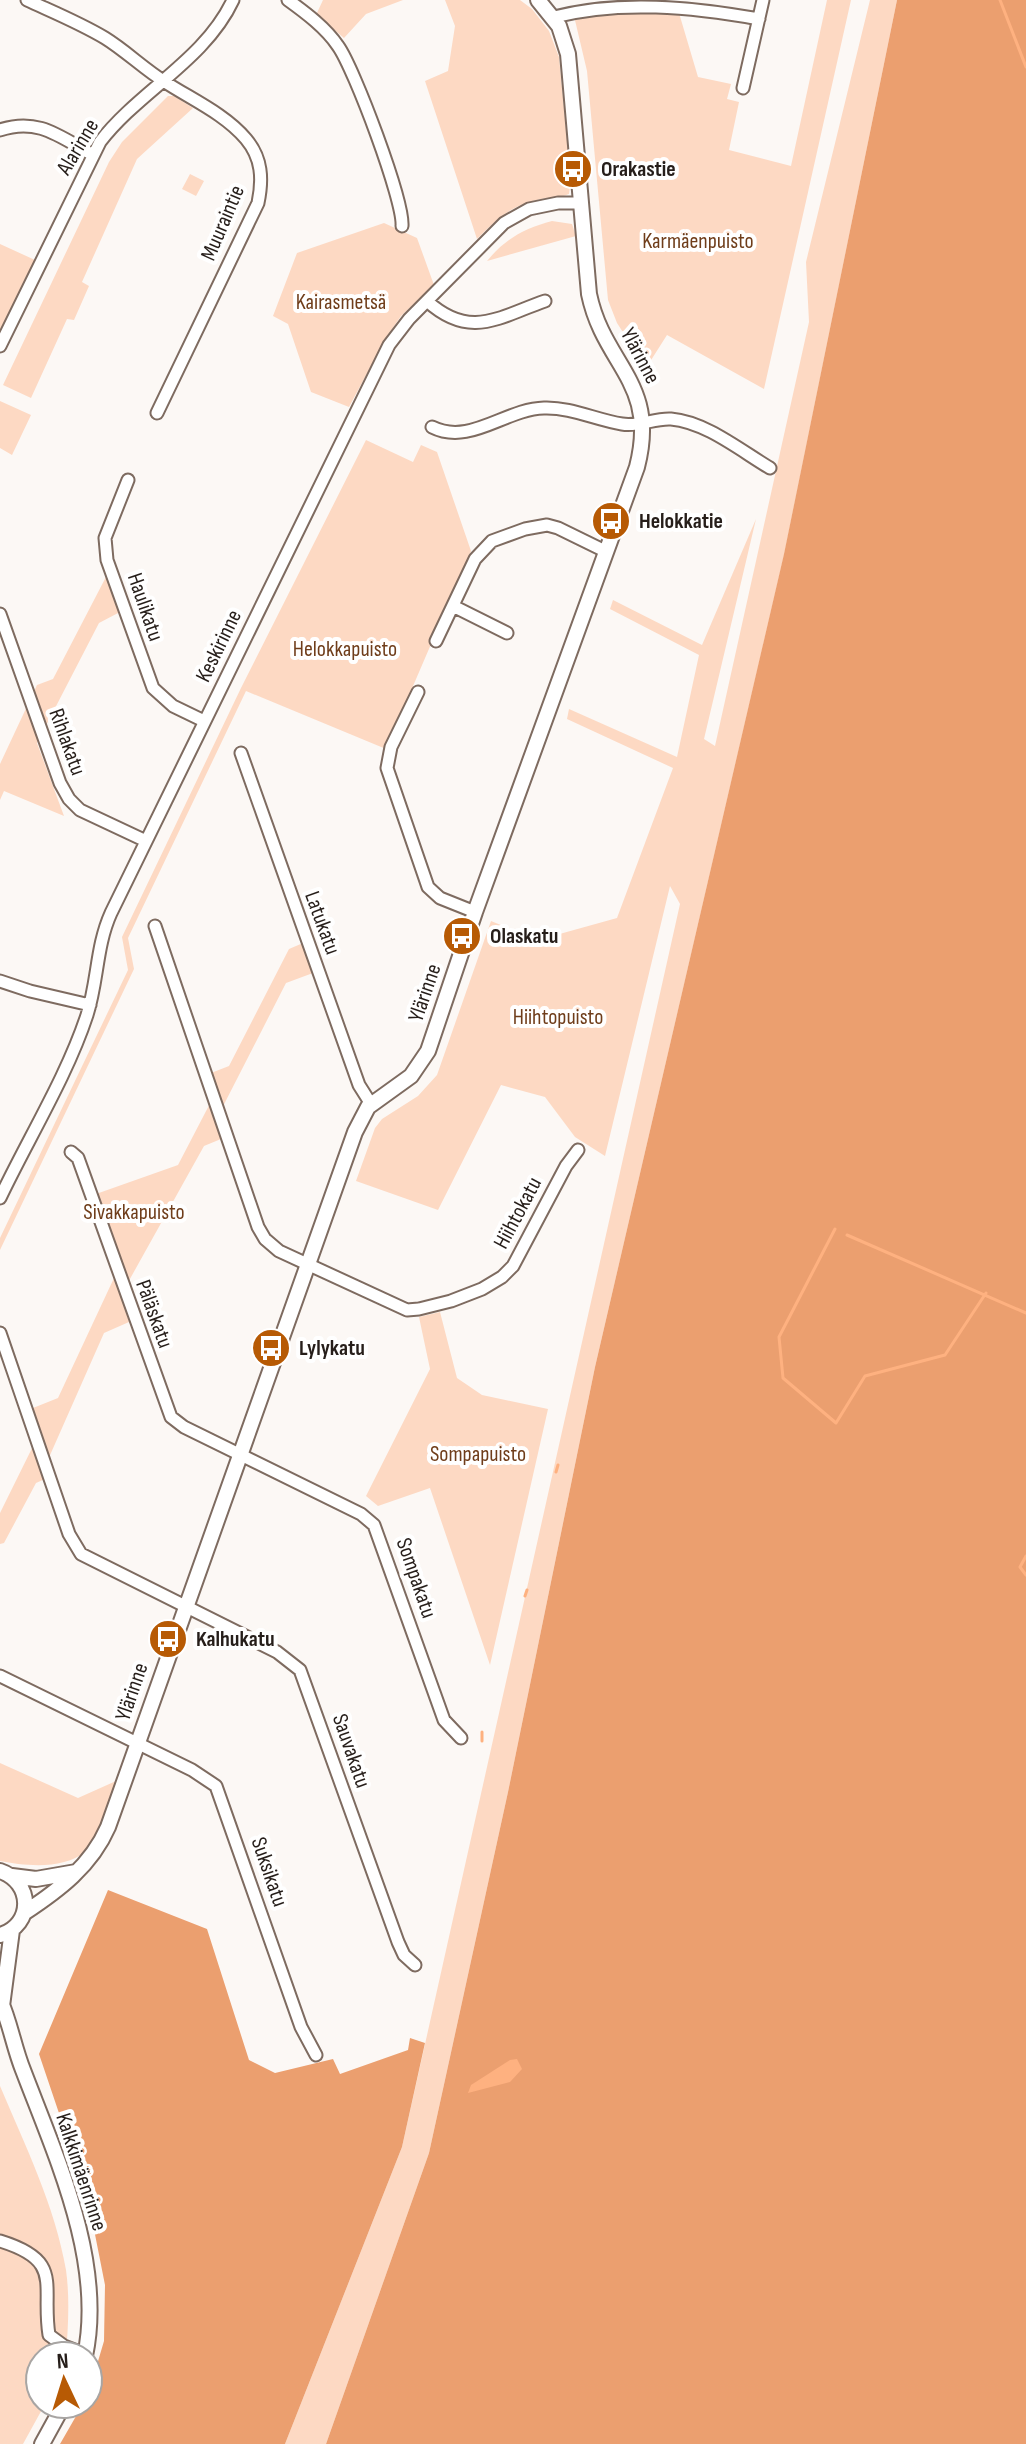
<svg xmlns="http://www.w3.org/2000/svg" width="1026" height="2444" font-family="'Sofia Sans Condensed',sans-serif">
  <rect width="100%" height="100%" fill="#fcf8f5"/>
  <path fill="#fdd9c3" d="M323,0H403L366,14L344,38L316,15Z
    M445,0H520L532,9L549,31L559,57L571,179L569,194C558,199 548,197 537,200C510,206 495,221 477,239L425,81L448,71L455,26Z
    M827,0H851L764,389L667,335L646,368L617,323L608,300L587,71L574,16L598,10L679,13L698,77L731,84L727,99L739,102L729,150L791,166Z
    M870,0H897L784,555L595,1367L508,1792L429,2153L326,2444H285L402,2147L680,904L670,886L605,1156L575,1137L545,1097L501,1085L438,1210L356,1181L375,1128L382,1119L418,1096L437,1075L491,921L538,940L617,918L673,768L567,719L569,709L677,757L699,655L610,609L613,600L702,645L756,519L704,739L715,746L809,322L806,262Z
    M168,96H174L193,108L137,159L82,282L89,286L74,320L67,319L31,398L3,385L109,162L122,142Z
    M190,174L204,181L196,196L182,189Z
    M552,221L572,224L576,236L487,261C505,239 525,228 552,221Z
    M384,223L417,238L434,285L401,316L386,338L349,407L311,392L288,324L273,316L297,253Z
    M0,244L35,260L0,331Z
    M0,401L31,415L12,455L0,448Z
    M366,440L413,462L421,445L437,452L471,551L386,749L246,691L128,938L134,969L0,1250V1238L128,970L122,937L241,688Z
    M107,575L120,612L99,623L37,743L64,816L4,791L0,800V764L37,685L53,679Z
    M303,943L313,973L286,983L216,1120L221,1139L204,1146L121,1295L129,1322L104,1333L43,1471L45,1479L36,1483L4,1543L0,1544V1513L40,1432L33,1408L58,1398L121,1263L96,1194L178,1165L217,1090L211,1073L229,1066L289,949Z
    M440,1312L457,1378L482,1395L548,1409L490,1665L430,1488L378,1506L366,1496L430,1369L419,1317Z
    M0,1763L78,1798L116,1781C110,1804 105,1835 86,1851C64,1870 26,1866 0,1861Z
    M0,2086C25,2145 55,2206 66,2270C70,2299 68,2327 66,2356H40V2404H45L23,2444H0Z"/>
  <path fill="#eb9f6f" d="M897,0H1026V2444H326L429,2153L508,1792L595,1367L784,554Z
    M108,1890L207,1929L249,2060L275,2073L333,2059L340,2074L408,2050L410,2038L425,2043L402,2147L285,2444H60L83,2404H88V2395L104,2341L105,2285L88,2199L39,2054Z"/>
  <path fill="#feb180" d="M517,2059L522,2069L510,2082L468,2093L471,2085L510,2060Z"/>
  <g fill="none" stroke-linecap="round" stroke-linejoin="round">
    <path stroke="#feb180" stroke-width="3" d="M1000,0L1026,67
      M835,1229L779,1337L783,1378L836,1423L865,1376L945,1355L986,1293
      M847,1235L1026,1313
      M556,1472L558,1465
      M1026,1556L1020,1567L1026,1575
      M525,1596L527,1590
      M482,1732V1741"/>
    <g stroke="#7e6b60" stroke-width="15">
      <path id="minor" d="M27,0C53,12 80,23 105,38C126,51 144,69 165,82C191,99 225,114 246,139C262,158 263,179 258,203L157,413
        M288,0C306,13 326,28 338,46C354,68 404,201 402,226
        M554,17C620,0 692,7 759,19
        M743,88L763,0
        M0,130C38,117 60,137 93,155
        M427,301C470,340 499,317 545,301
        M0,346L100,142C139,91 205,60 233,0
        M432,427C470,446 505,409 544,408C571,407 596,420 622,424C639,427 654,418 671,419C706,422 741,451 770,468
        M128,480L105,538L107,560L153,688L173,706L204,721
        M453,606L507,633
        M0,614L60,783L69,799L80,810L146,841
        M436,641L475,559L492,541L525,529L547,525L558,528L607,552
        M418,692L391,747L387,768L428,887L440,898L475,912
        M241,753L359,1085L371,1104
        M155,926L258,1227L265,1239L279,1251L407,1310L419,1309L451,1301L482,1289L502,1277L513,1266L566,1166L578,1150
        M0,981L30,991L90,1005
        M71,1152L78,1158L171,1417L184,1427L361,1514L374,1525L444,1720L461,1738
        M0,1198C28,1139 67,1076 87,1015C98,981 96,946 111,913L389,345L409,319L504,223L529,209L558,203H581
        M0,1333L69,1534L81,1554L277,1652L300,1670L398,1942L404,1955L415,1965
        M0,1676L192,1770L216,1786L301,2027L316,2055
        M0,2241C65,2261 41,2285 49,2335L64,2346L85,2354"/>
    </g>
    <g stroke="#7e6b60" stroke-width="18">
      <path id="tertiary" d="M0,1871C33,1882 34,1925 0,1935
        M12,1876L36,1879L76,1872
        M24,1913C59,1890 91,1866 108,1827L355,1132L368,1107L411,1076L428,1051L475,912L637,467C659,382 604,366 589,294L568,54L559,26L538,0
        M0,2000C10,2022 14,2048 23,2070C56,2157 105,2262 85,2356
        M2,2006L12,1930
        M42,2444L64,2404"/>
    </g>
    <use href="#minor" stroke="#fff" stroke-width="11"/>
    <use href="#tertiary" stroke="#fff" stroke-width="14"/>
  </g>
  <defs>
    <g id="bus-disc" transform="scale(2)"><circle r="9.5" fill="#b75a04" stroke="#fff"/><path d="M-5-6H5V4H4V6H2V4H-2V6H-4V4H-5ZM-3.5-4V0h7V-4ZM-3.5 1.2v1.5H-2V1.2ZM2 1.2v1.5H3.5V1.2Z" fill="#fff"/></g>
  </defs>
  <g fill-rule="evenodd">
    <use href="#bus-disc" x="573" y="169"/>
    <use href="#bus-disc" x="611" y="521"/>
    <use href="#bus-disc" x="462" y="936"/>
    <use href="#bus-disc" x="271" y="1348"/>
    <use href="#bus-disc" x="168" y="1639"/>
  </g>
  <g text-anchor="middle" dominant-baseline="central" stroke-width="8" stroke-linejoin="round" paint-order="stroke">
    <g font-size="22" fill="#261e1a" stroke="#fff">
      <text transform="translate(78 147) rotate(-59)">Alarinne</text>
      <text transform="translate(223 223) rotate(-67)">Muuraintie</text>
      <text transform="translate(640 356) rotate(62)">Ylärinne</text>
      <text transform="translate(145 607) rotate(71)">Haulikatu</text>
      <text transform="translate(219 646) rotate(-64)">Keskirinne</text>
      <text transform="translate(67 742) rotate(70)">Rihlakatu</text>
      <text transform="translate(322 923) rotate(70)">Latukatu</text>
      <text transform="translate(425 993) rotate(-71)">Ylärinne</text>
      <text transform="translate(518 1213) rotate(-62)">Hiihtokatu</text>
      <text transform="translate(154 1314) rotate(70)">Päläskatu</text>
      <text transform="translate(416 1578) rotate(71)">Sompakatu</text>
      <text transform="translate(132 1692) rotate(-71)">Ylärinne</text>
      <text transform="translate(351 1751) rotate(71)">Sauvakatu</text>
      <text transform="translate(269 1872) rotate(71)">Suksikatu</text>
      <text transform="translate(81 2172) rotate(72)">Kalkkimäenrinne</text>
    </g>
    <g font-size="22" font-weight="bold" fill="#261e1a" stroke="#fff" text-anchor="start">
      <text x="601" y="169">Orakastie</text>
      <text x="639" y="521">Helokkatie</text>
      <text x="490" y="936">Olaskatu</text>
      <text x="299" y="1348">Lylykatu</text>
      <text x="196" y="1639">Kalhukatu</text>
    </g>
    <g font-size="22" fill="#6f3d1a" stroke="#fff">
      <text x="698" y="241">Karmäenpuisto</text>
      <text x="341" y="302">Kairasmetsä</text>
      <text x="345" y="649">Helokkapuisto</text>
      <text x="558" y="1017">Hiihtopuisto</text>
      <text x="134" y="1212">Sivakkapuisto</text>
      <text x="478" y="1454">Sompapuisto</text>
    </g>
  </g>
  <g transform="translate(64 2380) rotate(356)"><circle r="38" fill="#ffffff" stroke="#a8a5a3" stroke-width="2"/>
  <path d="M0-6L14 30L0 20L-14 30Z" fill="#b75a04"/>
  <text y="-12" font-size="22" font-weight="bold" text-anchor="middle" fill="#261e1a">N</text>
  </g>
</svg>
